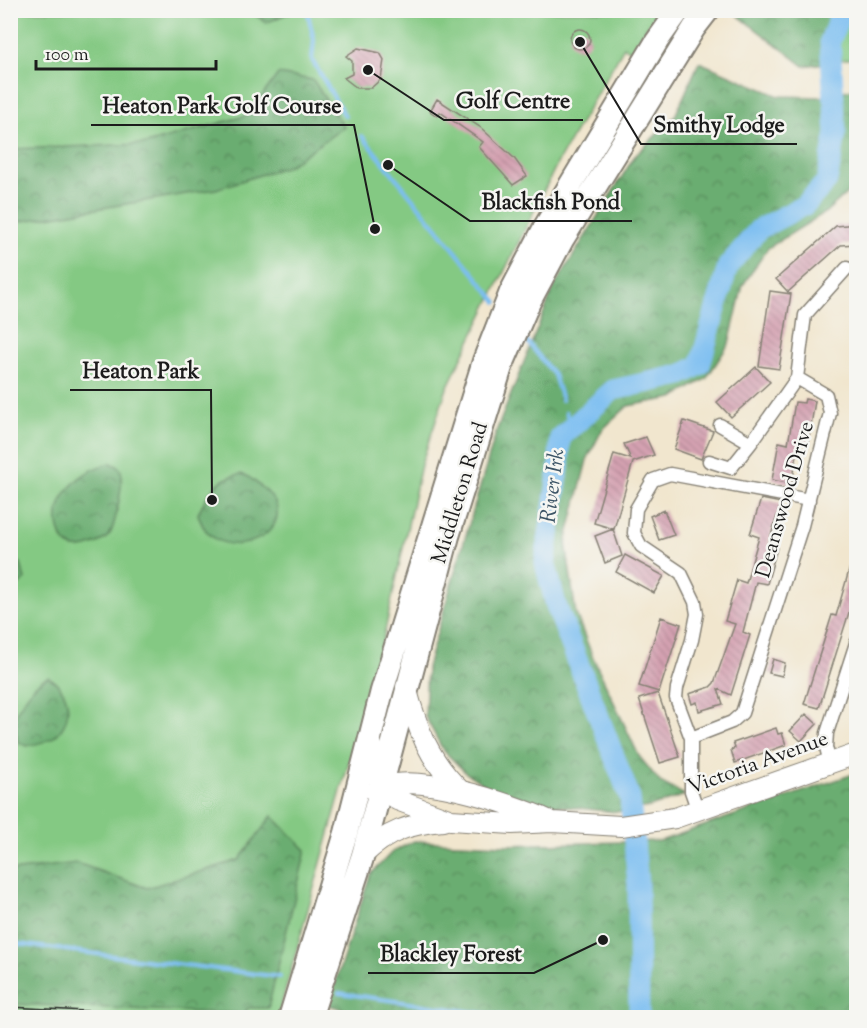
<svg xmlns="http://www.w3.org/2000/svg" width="867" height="1028" font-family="'Sorts Mill Goudy',serif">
  <defs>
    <pattern id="forest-crowns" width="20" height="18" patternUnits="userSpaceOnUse" patternTransform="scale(1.5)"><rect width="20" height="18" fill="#6bad71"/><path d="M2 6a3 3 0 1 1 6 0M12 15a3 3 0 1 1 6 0" fill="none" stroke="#578c5c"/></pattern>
    <pattern id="building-back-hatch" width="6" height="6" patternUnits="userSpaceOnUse" patternTransform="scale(1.5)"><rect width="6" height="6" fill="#d4a1b1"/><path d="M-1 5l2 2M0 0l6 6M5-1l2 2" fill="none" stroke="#b58a98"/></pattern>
  </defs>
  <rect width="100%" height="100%" fill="#f6f6f2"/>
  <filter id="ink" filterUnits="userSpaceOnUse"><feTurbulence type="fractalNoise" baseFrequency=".0167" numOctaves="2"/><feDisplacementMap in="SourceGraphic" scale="12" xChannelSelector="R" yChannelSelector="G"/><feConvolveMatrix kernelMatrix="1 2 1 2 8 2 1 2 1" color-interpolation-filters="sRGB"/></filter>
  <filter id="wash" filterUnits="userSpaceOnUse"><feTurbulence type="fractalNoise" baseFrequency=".008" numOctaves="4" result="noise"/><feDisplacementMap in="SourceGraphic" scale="24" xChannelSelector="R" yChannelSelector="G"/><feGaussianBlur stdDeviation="1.35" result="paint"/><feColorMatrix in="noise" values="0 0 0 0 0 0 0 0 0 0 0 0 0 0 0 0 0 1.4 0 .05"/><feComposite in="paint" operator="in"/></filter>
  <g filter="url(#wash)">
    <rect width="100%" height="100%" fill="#f1e6ce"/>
    <path fill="#84c983" stroke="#507250" stroke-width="1.5" d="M10,11H658L631,51L624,47L559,160L447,388L421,465L383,640L278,1017H11Z
      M851,11H856V58L841,60L839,41Z"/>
    <path fill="url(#forest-crowns)" stroke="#446446" stroke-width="1.5" d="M250,11H293L266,23Z
      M732,11H837L828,34L825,63L804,66Z
      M699,62L779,96L822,97L856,88V175L848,192L826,212L768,248L743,285L729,344L706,379L673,398L628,406L602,430L587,460L566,543L576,614L592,655L639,756L660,782L685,795L650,807L616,812L559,806L494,791L466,773L443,750L425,716L427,667L497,429L554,287L634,157L675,116Z
      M278,74L313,80L344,127L288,166L216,189L11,223V149L146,144L248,115Z
      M111,463C115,465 120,466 121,471C124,480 115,528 109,535C103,543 80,551 71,547C63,544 61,536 59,528C51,497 81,470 111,463Z
      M241,474C250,476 254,481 260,486C317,527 216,578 198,514C207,493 218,477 241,474Z
      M11,560L21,563L25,580L11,591Z
      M48,677C71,689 75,720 54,737C47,742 36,744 27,746L18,742L13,720C19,706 33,682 48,677Z
      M856,773V1017L373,1018L328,1005L370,875L392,852L414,841L505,845L660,841Z
      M272,816L306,850L268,1008H247L246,1014L11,1004V871L77,863L147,888L239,860Z"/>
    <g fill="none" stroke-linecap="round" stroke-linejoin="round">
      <path stroke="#7bbef1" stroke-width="4" d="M307,10L314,40L312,60L345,116
        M362,136L497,302
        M523,336L554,375L562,400
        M566,412L571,428
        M10,943L280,977
        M339,993L515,1018"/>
      <path stroke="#7bbef1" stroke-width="21" d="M639,1018L638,884L630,798L556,605L545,563L559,467L560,438L613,390L681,375L700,365L728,266L759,229L805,205L827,181L836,133L830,41L842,10"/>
    </g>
    <g id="blocks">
      <path fill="url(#building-back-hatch)" d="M570 39a10 10 0 1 1 20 0a10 10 0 1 1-20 0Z
        M358,48L380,53L384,60L381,79L371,88H357L344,78L352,74V61L346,56Z
        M437,99L480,127L514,158L527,176L513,185L479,147L483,142L440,112L437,116L430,111Z
        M856,224V244L841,245L788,292L776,279L836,226Z
        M770,291L791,294L779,369L759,366Z
        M756,367L770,382L731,417L717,402Z
        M805,399L815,401L808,443L799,442L792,484L772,480L779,442L788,444L795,402L804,403Z
        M684,421L713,431L701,459L674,449Z
        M646,437L654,455L633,462L614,529L594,523L614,454L631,459L624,444Z
        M761,499L781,503L768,545L777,548L767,584L756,582L743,632L750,635L731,695L718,689L723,704L699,711L697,702L692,704L689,694L710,687L714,683L735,624L725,621L737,580L746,583L759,537L750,534Z
        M664,510L674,535L659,540L650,516Z
        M613,529L622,556L605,563L595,536Z
        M854,553H856V590L819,708L804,704L832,615L836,616Z
        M625,555L664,576L654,593L616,572Z
        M661,617L681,624L659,692L639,686Z
        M773,659L785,663L782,676L769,673Z
        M658,693L680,757L660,763L639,699Z
        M806,714L817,724L801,741L790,731Z
        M776,728L778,734L782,733L786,745L735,763L731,750L735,748L733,743Z"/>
    </g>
  </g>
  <g filter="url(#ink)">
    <use href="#blocks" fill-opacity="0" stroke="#868175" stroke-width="1.5"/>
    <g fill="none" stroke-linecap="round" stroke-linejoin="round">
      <g stroke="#868175" stroke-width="15">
        <path id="street" d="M720,425L751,443L797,378
          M709,461L731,468L751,443
          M691,738L732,722L742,713L802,526L830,413L826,395L797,378L805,315L847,268
          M830,764L826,747L827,733L856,643
          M698,811L691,791V738L676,698L677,688L692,640L697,614L695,602L681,573L641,546L634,533L636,509L653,480L670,474L809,500"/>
      </g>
      <g stroke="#868175" stroke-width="22">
        <path id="primary" d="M406,687C417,728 429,761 461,791
          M370,738L381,788L397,800L451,820L512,824L552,822L621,826L675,818L856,754
          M375,792C404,766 516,805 548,820
          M363,855C388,831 409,824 443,821"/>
      </g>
      <g stroke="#868175" stroke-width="26">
        <path id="highway" d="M290,1018L346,833L382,691L484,361L511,292L545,227L657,41L679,10
          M310,1018L363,855L448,536L501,367L529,302L562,240L694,28L708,10"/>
      </g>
      <use href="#street" stroke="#fff" stroke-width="12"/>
      <use href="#primary" stroke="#fff" stroke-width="20"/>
      <use href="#highway" stroke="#fff" stroke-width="22"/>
      <path stroke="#1c1c1c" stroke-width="1.5" d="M10,1007L214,1018"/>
    </g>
  </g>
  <g text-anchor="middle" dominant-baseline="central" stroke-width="5" stroke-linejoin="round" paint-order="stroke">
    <g font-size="21" fill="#1c1c1c" stroke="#f6f6f2">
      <text transform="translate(461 493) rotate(-73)">Middleton Road</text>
      <text transform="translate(786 500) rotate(-74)">Deanswood Drive</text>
      <text transform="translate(758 764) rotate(-20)">Victoria Avenue</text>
    </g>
    <g font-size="22" font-style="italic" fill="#3d5567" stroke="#f6f6f2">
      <text transform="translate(554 486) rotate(-83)">River Irk</text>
    </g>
  </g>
  <path fill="none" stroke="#1c1c1c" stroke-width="2" d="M368 70L444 120H583M375 229L354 125H91M580 42L641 144H797M388 165L470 221H632M212 500L211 390H70M603 940L534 973H368"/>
  <g fill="#1c1c1c" stroke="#f6f6f2" stroke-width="2">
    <circle cx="368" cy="70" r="6"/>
    <circle cx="375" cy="229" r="6"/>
    <circle cx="580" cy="42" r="6"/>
    <circle cx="388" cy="165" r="6"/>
    <circle cx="212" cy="500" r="6"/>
    <circle cx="603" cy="940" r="6"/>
  </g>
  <g font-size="22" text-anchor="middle" font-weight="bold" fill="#1c1c1c" stroke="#f6f6f2" stroke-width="5" stroke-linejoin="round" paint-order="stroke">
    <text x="513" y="108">Golf Centre</text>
    <text x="222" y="113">Heaton Park Golf Course</text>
    <text x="719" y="132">Smithy Lodge</text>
    <text x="551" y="209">Blackfish Pond</text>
    <text x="141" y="378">Heaton Park</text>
    <text x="451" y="961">Blackley Forest</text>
  </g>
  <rect width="867" height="1028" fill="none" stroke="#f6f6f2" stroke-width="36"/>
  <path d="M36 60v9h180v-9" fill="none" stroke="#1c1c1c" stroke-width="3"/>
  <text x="45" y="60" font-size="18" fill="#1c1c1c" stroke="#f6f6f2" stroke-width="4.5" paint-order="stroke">100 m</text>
</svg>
